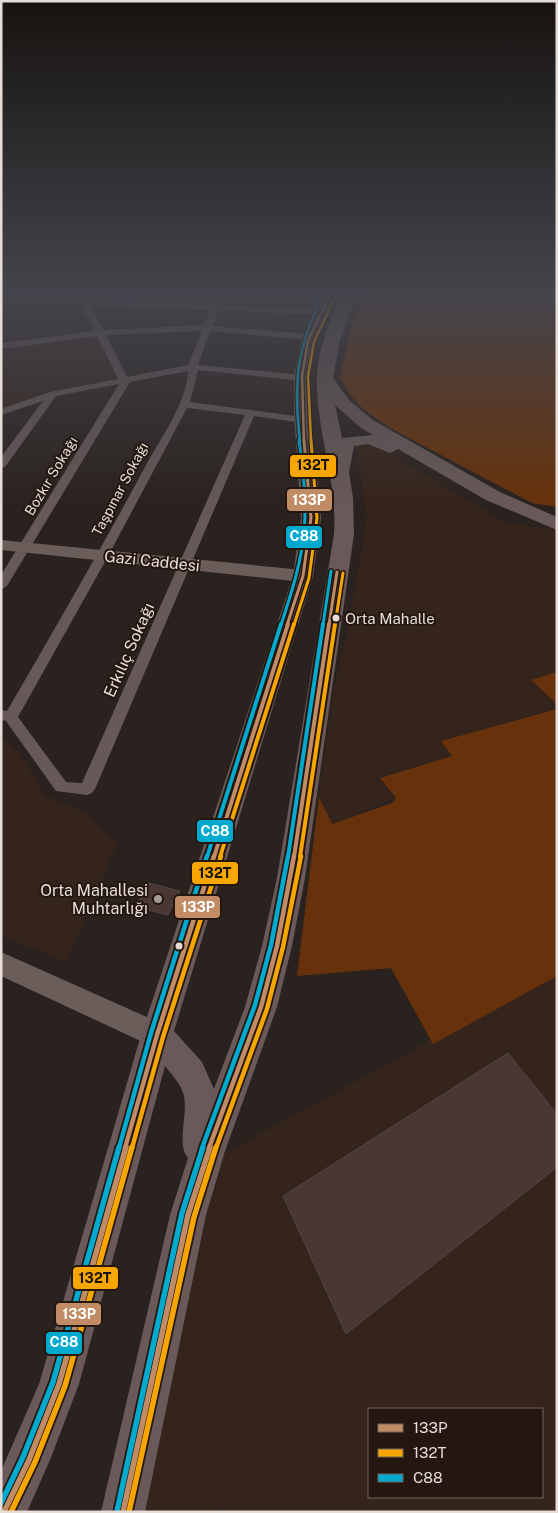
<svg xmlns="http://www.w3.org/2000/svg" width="558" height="1513" font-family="'Public Sans',sans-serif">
  <rect width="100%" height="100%" fill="#2a221e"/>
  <path fill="#35241b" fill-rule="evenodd" d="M1,294H89L130,383L54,396L1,413Z
    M370,442L507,523L557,530V672L531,680L557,703V708L441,741L452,756L380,777L394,799L332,824L318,801L334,688L345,641L367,518L355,443Z
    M1,736L17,750L46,796L88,813L117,844L66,962L1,935Z
    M557,971V1512H222L220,1507L212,1512H134L221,1155ZM369,1409H542V1497H369Z"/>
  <path fill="#67320b" d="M362,294H557V507L532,503L390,428L363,409L351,396L340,377L353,320Z
    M557,672V704L531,680Z
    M557,709V976L433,1044L391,968L297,976L319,797L332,824L392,803L396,798L380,778L452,756L441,741Z"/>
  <path fill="#4a3632" stroke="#504846" d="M148,883L180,891L168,915L136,907Z
    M508,1053L557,1114V1167L346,1334L283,1196Z"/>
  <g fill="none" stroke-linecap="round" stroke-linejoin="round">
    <path fill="#665958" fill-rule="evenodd" d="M79,294H87L88,300L212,305L217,294H225L221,305L321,309L325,312L321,315L219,310L212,326L310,334L314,337L310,340L210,331L198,365L303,375L308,378L303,381L198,370L190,402L303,417L308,420L303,423L254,416L95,789L92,793L87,795L56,791L6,721L1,720V710L7,711C54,630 101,549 145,467C160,439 187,403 188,371L130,382L7,586L1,590V575L119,384L56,396L5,467L1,468V457L43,401L1,415V409L50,392L118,379L97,336L1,349V343L95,331L80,302ZM90,305L210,310L204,325L103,330ZM202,331L188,365L127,377L106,335ZM187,408L245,415L82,783L66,782L18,717L106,560Z
      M271,294C283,293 323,291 332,297L328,300L275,296Z"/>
    <path fill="#6a5d5a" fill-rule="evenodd" d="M1,540L303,570L310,572L312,576L310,580L303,582L1,550Z
      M1,952L167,1026L171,1035L167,1044L157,1048L147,1044L1,976Z"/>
    <path fill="#695958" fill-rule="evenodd" d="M323,294H337L316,341L310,376L311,413L321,518L313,576L174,1031L202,1062L214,1089L245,1007L262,946L277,878L334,534C337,481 319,440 317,389C315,358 329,321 342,294H356L340,341L333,378L350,401L373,420L500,492L557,517V530L486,500L398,449L390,453L368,444L354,446L349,472L353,498L354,534L305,878L292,946L277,1007L225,1151L206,1215L145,1512H101L170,1215L188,1158C176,1144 188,1115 184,1096C181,1084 172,1075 165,1066L79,1384L50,1460L27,1512H1V1471L39,1384L141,1035L293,576L301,518L294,413V376L301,341ZM335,405L361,428L373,435L342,438Z"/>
    <g stroke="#241710" stroke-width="5">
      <path id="bus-1-far4" d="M304,441L302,376L308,341L330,294"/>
    </g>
    <g stroke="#241710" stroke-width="6">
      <path id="bus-1-far3" d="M287,625L303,576L311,518L304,440
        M329,625L337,572"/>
    </g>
    <g stroke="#241710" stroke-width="8">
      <path id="bus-1-far2" d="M214,857L288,624
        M294,857L329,624"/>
    </g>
    <g stroke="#241710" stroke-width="8">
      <path id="bus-1-far1" d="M125,1148L157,1035L214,856
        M209,1148L261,1007L277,946L294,856"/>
    </g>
    <g stroke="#241710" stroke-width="9">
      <path id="bus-1" d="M4,1512L29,1460L59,1384L126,1147
        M123,1512L188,1215L210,1147"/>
    </g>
    <g stroke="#241710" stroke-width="5">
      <path id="bus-2-far4" d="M311,441L308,376L314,342L335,297"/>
    </g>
    <g stroke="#241710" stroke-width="6">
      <path id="bus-2-far3" d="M294,625L309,578L317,518L311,440
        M335,625L343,573"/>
    </g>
    <g stroke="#241710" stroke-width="8">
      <path id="bus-2-far2" d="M220,857L294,624
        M300,857L335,624"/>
    </g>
    <g stroke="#241710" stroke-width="8">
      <path id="bus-2-far1" d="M132,1148L163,1037L221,856
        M216,1148L267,1009L283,947L301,856"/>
    </g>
    <g stroke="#241710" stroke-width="9">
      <path id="bus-2" d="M11,1512L35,1462L65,1386L132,1147
        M129,1512L194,1217L216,1147"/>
    </g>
    <g stroke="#241710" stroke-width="5">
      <path id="bus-3-far4" d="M300,441C293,382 297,348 323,294"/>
    </g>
    <g stroke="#241710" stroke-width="6">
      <path id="bus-3-far3" d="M281,625C291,594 301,564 304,532C307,502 303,470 299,440
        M323,625L331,571"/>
    </g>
    <g stroke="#241710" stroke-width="8">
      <path id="bus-3-far2" d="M207,857L281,624
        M288,857L323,624"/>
    </g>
    <g stroke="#241710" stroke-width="8">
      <path id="bus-3-far1" d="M119,1148L151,1033L207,856
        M202,1148L255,1005L271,945L288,856"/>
    </g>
    <g stroke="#241710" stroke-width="9">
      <path id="bus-3" d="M1,1503L23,1457L53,1382L119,1147
        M117,1511L182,1213L203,1147"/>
    </g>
    <use href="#bus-1-far4" stroke="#c18c65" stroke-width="2.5"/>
    <use href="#bus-1-far3" stroke="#c18c65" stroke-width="3"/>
    <use href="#bus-1-far2" stroke="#c18c65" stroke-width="4"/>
    <use href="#bus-1-far1" stroke="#c18c65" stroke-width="4.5"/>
    <use href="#bus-1" stroke="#c18c65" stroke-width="5.5"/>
    <use href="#bus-2-far4" stroke="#f7a600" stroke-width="2.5"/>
    <use href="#bus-2-far3" stroke="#f7a600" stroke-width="3"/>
    <use href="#bus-2-far2" stroke="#f7a600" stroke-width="4"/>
    <use href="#bus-2-far1" stroke="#f7a600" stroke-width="4.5"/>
    <use href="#bus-2" stroke="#f7a600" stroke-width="5.5"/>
    <use href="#bus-3-far4" stroke="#00a9ce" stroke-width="2.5"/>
    <use href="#bus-3-far3" stroke="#00a9ce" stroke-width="3"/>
    <use href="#bus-3-far2" stroke="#00a9ce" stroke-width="4"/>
    <use href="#bus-3-far1" stroke="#00a9ce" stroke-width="4.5"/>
    <use href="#bus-3" stroke="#00a9ce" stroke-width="5.5"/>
  </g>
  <linearGradient id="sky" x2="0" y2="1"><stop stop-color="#171310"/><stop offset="0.58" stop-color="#44444c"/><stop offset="1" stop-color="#44444c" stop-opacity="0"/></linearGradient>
  <rect width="558" height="505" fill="url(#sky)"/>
  <g fill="#e7ddd8" stroke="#241710" stroke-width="2">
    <circle cx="336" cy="618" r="4.5"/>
    <circle cx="179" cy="946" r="4.5"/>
  </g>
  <circle fill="#a59c97" stroke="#241710" stroke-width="2" cx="158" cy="899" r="5"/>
  <g text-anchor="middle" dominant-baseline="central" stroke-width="4" stroke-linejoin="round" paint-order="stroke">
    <g font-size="14" fill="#e7ddd8" stroke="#241710">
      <text transform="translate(51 476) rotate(-59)">Bozkır Sokağı</text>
      <text transform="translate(120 489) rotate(-62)">Taşpınar Sokağı</text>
    </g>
    <g font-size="15" fill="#e7ddd8" stroke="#241710" text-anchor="start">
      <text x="345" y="618">Orta Mahalle</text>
    </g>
    <g font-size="16" fill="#e7ddd8" stroke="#241710">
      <text transform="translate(152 561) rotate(6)">Gazi Caddesi</text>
      <text transform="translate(129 650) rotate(-66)">Erkılıç Sokağı</text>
    </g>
    <g font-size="16" fill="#e7ddd8" stroke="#241710" text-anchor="end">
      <text x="148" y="890">Orta Mahallesi<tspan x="148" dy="18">Muhtarlığı</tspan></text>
    </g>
  </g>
  <g stroke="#241710" stroke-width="2">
    <rect x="289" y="454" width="48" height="24" rx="5" fill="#f7a600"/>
    <rect x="286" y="488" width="47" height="24" rx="5" fill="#c18c65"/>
    <rect x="285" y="525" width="38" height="24" rx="5" fill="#00a9ce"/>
    <rect x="196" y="819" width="38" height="24" rx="5" fill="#00a9ce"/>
    <rect x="191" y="861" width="48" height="24" rx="5" fill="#f7a600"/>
    <rect x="174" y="895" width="47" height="24" rx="5" fill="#c18c65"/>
    <rect x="72" y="1266" width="47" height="24" rx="5" fill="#f7a600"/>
    <rect x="55" y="1302" width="47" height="24" rx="5" fill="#c18c65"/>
    <rect x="45" y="1331" width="38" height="24" rx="5" fill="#00a9ce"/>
  </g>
  <g font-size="14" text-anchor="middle" font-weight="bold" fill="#fff">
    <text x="309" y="505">133P</text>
    <text x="304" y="541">C88</text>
    <text x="215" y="836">C88</text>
    <text x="198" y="912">133P</text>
    <text x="79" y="1319">133P</text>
    <text x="64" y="1347">C88</text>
  </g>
  <g font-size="14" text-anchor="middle" font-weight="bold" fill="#111">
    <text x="313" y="470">132T</text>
    <text x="215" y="878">132T</text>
    <text x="95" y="1283">132T</text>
  </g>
  <rect width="558" height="1513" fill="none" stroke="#e7ddd8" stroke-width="5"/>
  <rect x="368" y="1408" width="175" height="90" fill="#241710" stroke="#726660"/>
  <rect x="378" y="1424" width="25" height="8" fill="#c18c65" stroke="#726660"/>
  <text x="413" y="1433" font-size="15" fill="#e7ddd8">133P</text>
  <rect x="378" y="1449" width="25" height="8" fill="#f7a600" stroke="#726660"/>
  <text x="413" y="1458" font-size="15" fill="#e7ddd8">132T</text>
  <rect x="378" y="1474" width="25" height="8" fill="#00a9ce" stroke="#726660"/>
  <text x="413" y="1483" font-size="15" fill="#e7ddd8">C88</text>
</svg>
